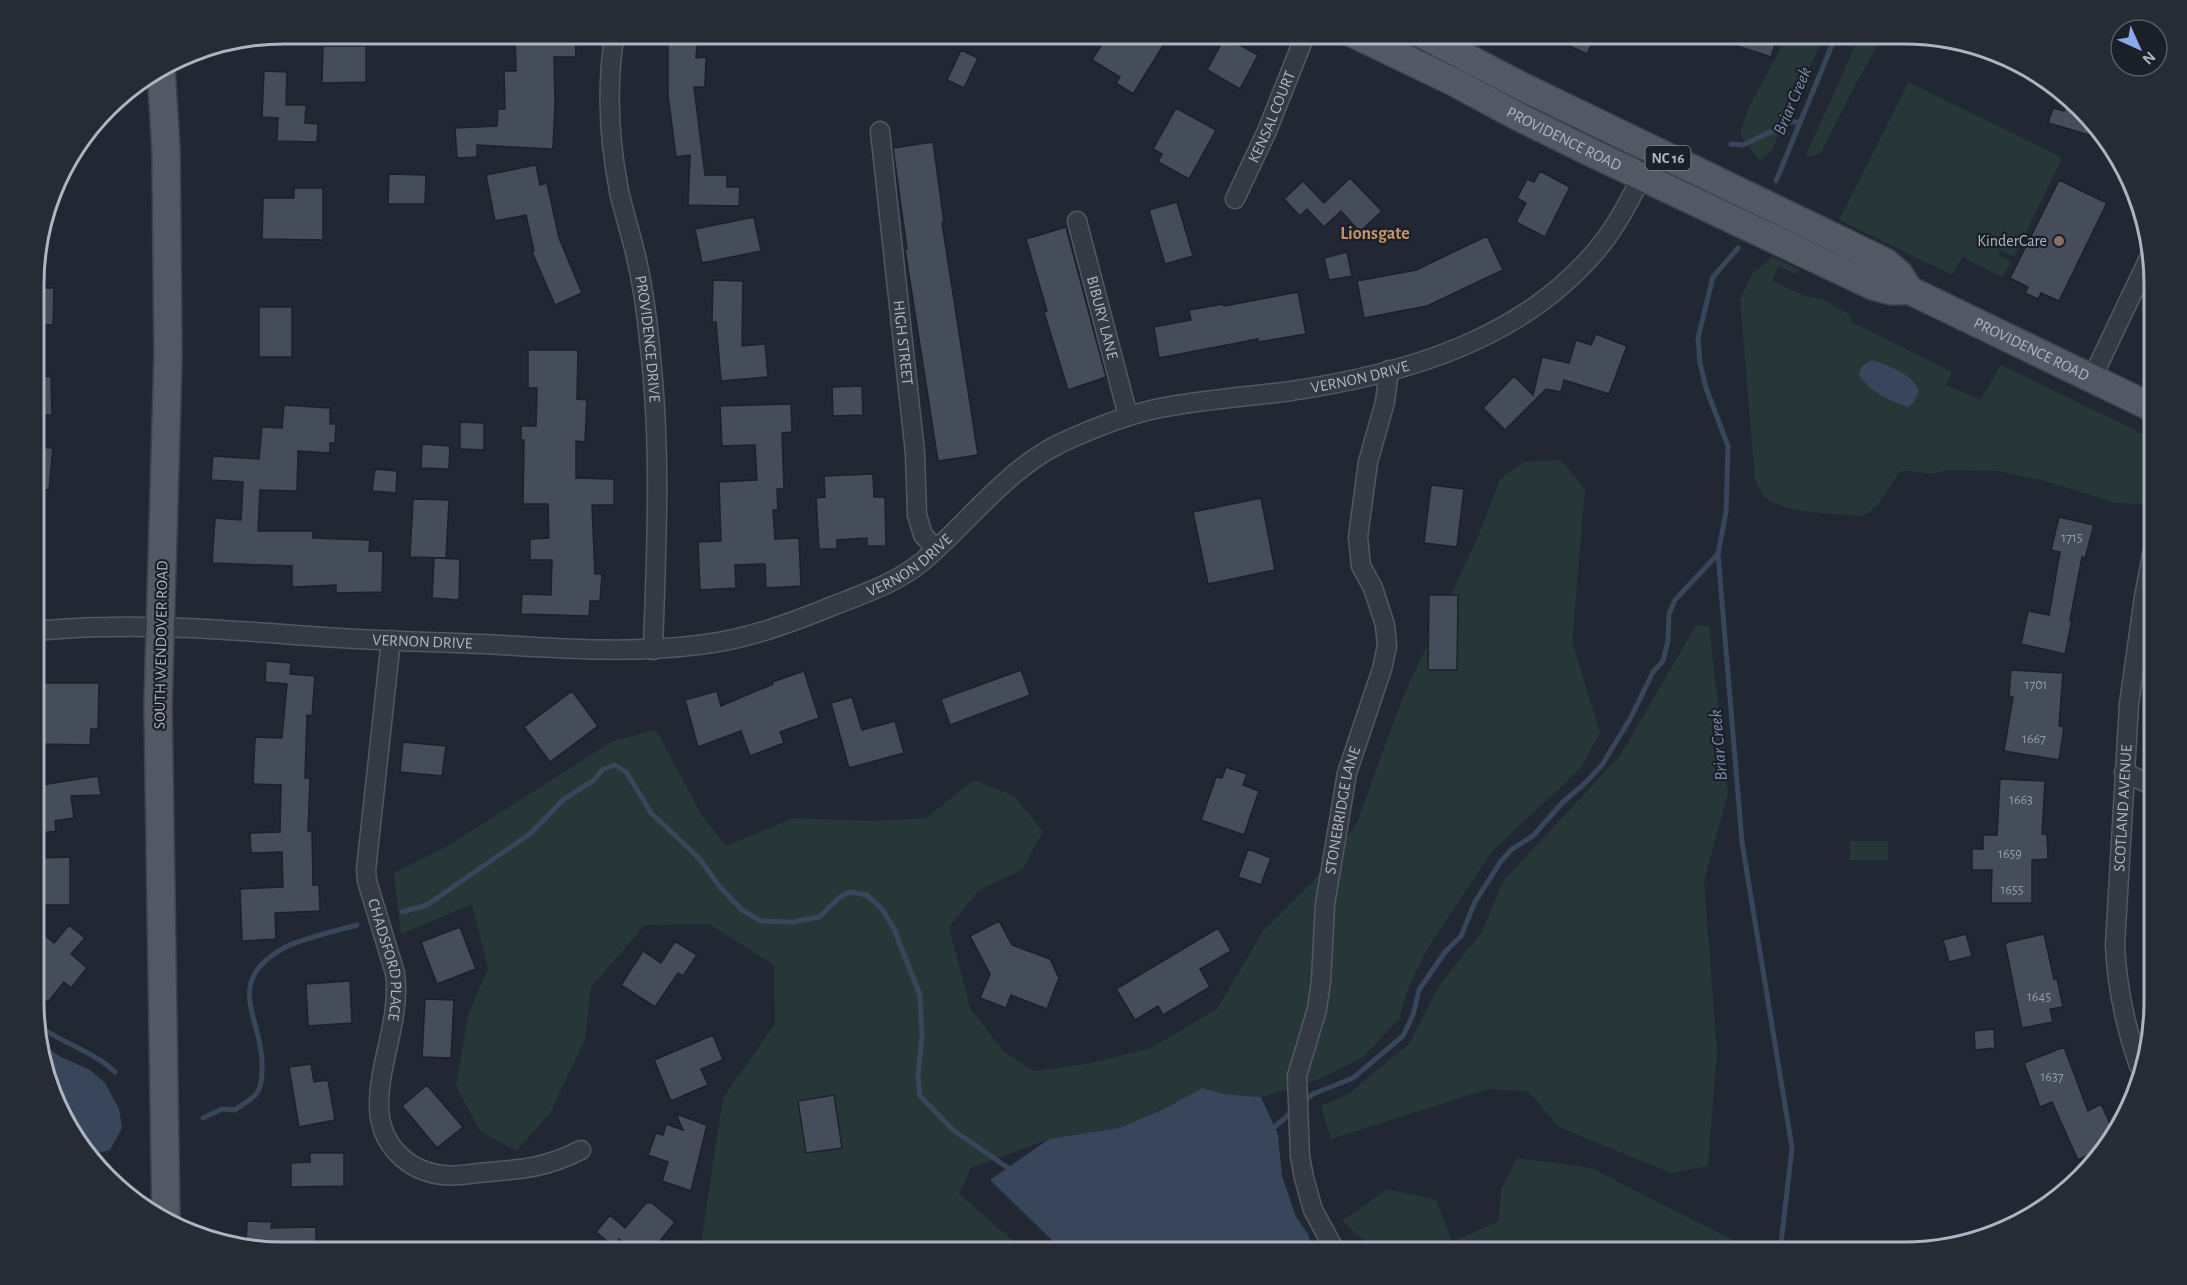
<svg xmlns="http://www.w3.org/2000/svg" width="2187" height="1285" font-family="'Alegreya Sans',sans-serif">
  <rect width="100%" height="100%" fill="#212833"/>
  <path fill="#273738" d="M1789,33H1827L1786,113L1773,149L1760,161L1740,134L1748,109Z
    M1861,33H1885L1860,76L1820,154L1805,157Z
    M1909,82L2062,158L2014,257L2000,250L1998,254L2011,262L2002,277L1962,257L1952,275L1839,220Z
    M1771,256L1800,270L1796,274L1778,266L1772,281L1805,296L1822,299L1850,315L1851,322L1952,372L1946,385L1980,400L2001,365L2153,439V459L2143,504L2116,503L2045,481L1997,471L1947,470L1932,474L1909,471H1901L1896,477L1879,503L1870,512L1860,516C1835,513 1785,514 1765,497C1761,493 1758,485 1755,480L1740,299L1752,274L1768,261Z
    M1561,460L1585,489L1572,641L1600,733L1580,769L1493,850L1429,946L1409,986L1399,1019L1362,1058L1320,1079L1261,1097L1224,1094L1202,1088L1164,1109L1119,1128L1049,1139L971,1168L959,1194L1026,1252H706L702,1236L723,1098L775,1024L774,965L709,924L645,925L591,987L585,1039L550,1113L516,1151L480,1131L456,1086L468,1015L488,969L472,904L401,934L394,873L446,847L613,741L656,730L701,814L726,846L794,818L871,821L926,818L974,780L1014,796L1043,831L1022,870L979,890L949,927L970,1008L1003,1051L1034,1071L1087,1064L1151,1048L1217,1009L1263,931L1313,881L1356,825L1402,699L1478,537L1500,479L1523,462Z
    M1696,625L1709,626L1728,793L1704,881L1717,1052L1708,1166L1671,1173L1559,1127L1528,1091L1488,1089L1331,1139L1321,1106L1347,1095L1409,1044L1440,984L1482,932L1503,881L1620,756Z
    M1850,841H1888V860H1850Z
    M1517,1158L1591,1168L1733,1240L1742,1252H1377L1342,1221L1388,1189L1436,1200L1452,1242L1499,1221L1501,1189Z"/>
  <path fill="#38455b" d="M1872,360C1889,366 1913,374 1919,391L1914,402L1908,407C1888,400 1870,392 1859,375L1861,367Z
    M37,1041L61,1057L90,1070L105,1083L119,1109L122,1128L110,1150L90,1155L75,1141Z
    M1202,1088L1224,1094L1261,1097L1278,1135L1282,1176L1296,1217L1308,1234L1313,1252H1064L990,1180L1049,1139L1119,1128L1164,1109Z"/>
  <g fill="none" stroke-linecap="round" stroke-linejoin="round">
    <path stroke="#38455b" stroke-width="5" d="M1731,144L1743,145L1792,122H1799
      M1776,181L1837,33
      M1738,248L1713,277L1698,338L1700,363L1706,388L1728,446L1726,512L1718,554L1742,842L1792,1148L1780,1252
      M402,912L427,905L531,833L563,800L594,780L603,769L615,765L627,773L651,813L699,858L720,887L742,910L761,921L793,922L819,917L840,897L850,892L867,895L882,909L894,929L920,995L922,1036L918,1076L920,1096L953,1130L1008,1168L1014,1170
      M35,1024C60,1042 93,1051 115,1072
      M1302,1103L1313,1094L1353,1078L1403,1036L1413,1015L1419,990L1445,952L1461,936L1475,902L1501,861L1512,849L1533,836L1563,802L1584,784L1602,765L1630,719L1653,672L1663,661L1668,641L1669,614L1675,600L1718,554
      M203,1118L222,1109L235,1110C241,1105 252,1100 257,1093C261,1087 262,1079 262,1071C265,1020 221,984 282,949C298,939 337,931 357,925
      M1270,1131L1293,1111"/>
  </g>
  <path fill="#454d5a" stroke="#1c212a" stroke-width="1.5" d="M515,33H575L576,57H554L555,103L553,149L477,145V157L457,158L455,128L497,126L498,109H505L504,71H516Z
    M668,33H698L696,58L706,57L705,87H694L705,175H727V187H740L739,206L688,205L690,155L676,157L668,95Z
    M1109,33H1171L1133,94L1116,83L1120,77L1092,60Z
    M1541,33H1597L1587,54Z
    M1707,33H1779L1771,57L1706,36Z
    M1225,37L1258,55L1240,89L1207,70Z
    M323,46H366V82L322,83Z
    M961,50L978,58L964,88L947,80Z
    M264,71L287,72L286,105H306L305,123L318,124L317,142L277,141L278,118L262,117Z
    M2068,96L2081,106L2107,140L2048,123L2053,108L2064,111Z
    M1176,108L1216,130L1189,179L1158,162L1162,154L1153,149Z
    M933,142L944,223H942L978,455L938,461L905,249H907L893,148Z
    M536,165L540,185L547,183L559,238L582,293L555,305L532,252L534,251L526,215L495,221L486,175Z
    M1540,171L1570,187L1545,237L1516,222L1526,203L1517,198L1527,179L1534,182Z
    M389,174L426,175L425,204H388Z
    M1350,178L1382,211L1360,232L1341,211L1324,227L1307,209L1300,216L1284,199L1303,181L1324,203Z
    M2059,180L2107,203L2059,301L2041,293L2038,299L2025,293L2028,287L2010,278Z
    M294,188H323V240L262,239L263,198H294Z
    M1177,202L1193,256L1165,264L1149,210Z
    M754,217L761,251L702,263L695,229Z
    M1066,227L1106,377L1068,390L1044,312L1047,311L1026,239Z
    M1487,236L1503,270L1427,306L1364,318L1357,281L1416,270Z
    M1347,252L1352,276L1329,280L1324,258Z
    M713,280L743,281L742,346L765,344L768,377L721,381L716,322H712Z
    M35,288H54L53,325L35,324Z
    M1298,292L1306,334L1258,342V339L1159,358L1154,327L1191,320L1189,310L1224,304V306Z
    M259,307H292V357H259Z
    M1596,334L1627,346L1609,394L1564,380L1561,392L1546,389L1505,430L1483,408L1514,376L1533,395L1542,357L1569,363L1576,340L1591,345Z
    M528,350H578L577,399L587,400L585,442L576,441V478L614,479V505H592L595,574H602L600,601H590L589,616L521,614L522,594L551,595L552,560H530V539L549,538L548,504H523L524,440H521V426H536L537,388H528Z
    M51,376L52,415H35V377Z
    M862,386L863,415L833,416L832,387Z
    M791,404L792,432L782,433L784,489H777L778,510H773L775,539L799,538L801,586L766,588L765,564L735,565L736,588L700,590L698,542L721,541L719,482L757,480L755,445L722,446L720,406Z
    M284,405L330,408V424H336L335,443H330V453L298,451L297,491L260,490L258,531H313V538L370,540L369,551H383L382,592L336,593V585L292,587V566L212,563L215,518L241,520L243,482L211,480L213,456L259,459L262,427L282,428Z
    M460,422L484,423V450L460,449Z
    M422,444L450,446L449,469L421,468Z
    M35,447L53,448L49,490L35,489Z
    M375,469L397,471L396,493L372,491Z
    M873,474L874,497H885L886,546H867V538L837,540V549H819L816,498L825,497L824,476Z
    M1431,485L1464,489L1457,547L1424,543Z
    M1261,498L1275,570L1208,584L1193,512Z
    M413,499L449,500L446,558L410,557Z
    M2059,517L2094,525L2085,558L2082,557L2070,620H2072L2065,654L2021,644L2028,611L2049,615L2060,552L2051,550Z
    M434,558L460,559L459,600L432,598Z
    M1429,595H1458L1457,670H1428Z
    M266,661L291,663L290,674L315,676L312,716L307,715L305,778H310L308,831H312L313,885H319L320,911L275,913L276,939L242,941L240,889L283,887L282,852L251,853L250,833L280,832L281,785L253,784L255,737L282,738L287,684L265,682Z
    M1021,670L1030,695L950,725L941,699Z
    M2011,670L2063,673L2059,726L2064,727L2059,760L2004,751L2013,697H2009Z
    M804,671L819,718L780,732L784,743L750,756L741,731L698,747L685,700L717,691L721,706L773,684L772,682Z
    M35,683H99L98,729H91L90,745L43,744V733L35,732Z
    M572,691L598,726L550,762L524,727Z
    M852,697L862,730L895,721L904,753L849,768L831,703Z
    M403,742L446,746L442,776L400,772Z
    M1226,767L1247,774L1243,785L1259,791L1244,835L1201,820L1216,777L1222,778Z
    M98,776L101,795L71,796L74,818L55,821L56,831L35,834V786Z
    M2000,779L2045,781L2042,834H2047L2048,859L2032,860V903H1991L1992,870H1972V849H1983V835H1997Z
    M1248,849L1271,858L1261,885L1238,877Z
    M70,857V905H35V858Z
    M999,921L1012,945L1050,959L1059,978L1047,1009L1011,995L1006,1008L980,998L990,974L970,936Z
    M69,925L85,938L71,954L87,968L71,988L64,982L48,1002L35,992V927L54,943Z
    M460,927L476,969L437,984L421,942Z
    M1218,928L1231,951L1200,969L1210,987L1163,1015L1158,1006L1135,1020L1116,989Z
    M1966,934L1972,956L1949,962L1943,940Z
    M2044,934L2054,979L2057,978L2063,1007L2050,1009L2053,1022L2022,1028L2005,943Z
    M675,941L697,955L683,976L678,973L655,1007L621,985L643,951L661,963Z
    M350,981L352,1023L308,1026L306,984Z
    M425,999L454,1000L451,1058L422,1057Z
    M1994,1029L1995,1048L1975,1050L1974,1031Z
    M713,1035L723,1060L701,1069L708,1085L671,1101L654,1060Z
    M2064,1047L2088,1111L2101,1104L2115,1134L2105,1147L2078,1160L2052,1102L2040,1107L2024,1063Z
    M311,1064L314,1082L328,1080L335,1120L299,1127L289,1067Z
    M427,1085L463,1127L437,1148L402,1106Z
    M834,1095L842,1148L806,1153L798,1101Z
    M676,1114L707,1125L691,1191L662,1181L668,1162L648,1155L656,1133L663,1135L666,1124L683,1130Z
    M310,1153H344V1186L291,1187V1163L310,1162Z
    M646,1203H652L675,1222L651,1252H635L619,1239L613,1246L596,1232L610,1215L625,1228Z
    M247,1221L272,1222L271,1228L316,1227V1252H283L246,1247Z"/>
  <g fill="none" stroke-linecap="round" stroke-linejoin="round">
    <g stroke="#525762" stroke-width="21">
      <g id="street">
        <path id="s1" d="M615,33C606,85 609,139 619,191C624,214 632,237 637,261C645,296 649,333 652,369C661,462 656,556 653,650"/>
        <path d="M1458,62L1463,33"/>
        <path id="s2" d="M880,131L915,453L917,515L923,535L936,549"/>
        <path id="s3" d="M1235,199L1267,131L1306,33"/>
        <path id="s4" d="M1077,221L1128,416"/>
        <path d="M2092,378L2150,256"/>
        <path id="s5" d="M35,631C59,629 83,627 107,627C184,625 262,633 340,638C387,641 435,642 483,644C555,648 626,654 698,645C745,640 791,623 835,605C866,593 898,582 923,561C968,523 1005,471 1059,444C1091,429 1125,415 1160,408C1201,400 1243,397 1284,392C1404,375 1531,339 1607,237C1626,210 1640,180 1654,151"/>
        <path id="s6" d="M391,640L366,870L367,881L395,973C401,1020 379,1060 379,1105C379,1143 406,1171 443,1175C457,1177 474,1173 489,1172C526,1169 547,1167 581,1150"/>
        <path d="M2124,772L2153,786"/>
        <path id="s7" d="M2139,1066C2125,1026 2117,987 2115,945L2129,704L2144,597L2153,550"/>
        <path id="s8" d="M1336,1252L1313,1210L1304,1178L1300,1156L1297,1076L1317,1009L1321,981L1325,904L1347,773L1382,669L1387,646L1385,625L1373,588L1361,566L1358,537L1368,462L1385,402L1389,370"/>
      </g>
    </g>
    <g stroke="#3e434d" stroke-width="30">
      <g id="primary">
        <path id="s9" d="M1352,33L1454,82L1517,116L1590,152L1873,286L1892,291L1909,290L2153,408"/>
        <path d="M1420,33L1519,85L1885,262L1899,274L1909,290"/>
        <path d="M161,68L166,150L168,357L158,705L166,1222"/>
      </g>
    </g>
    <use href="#street" stroke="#343a44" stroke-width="18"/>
    <use href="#primary" stroke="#525964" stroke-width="27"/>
  </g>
  <circle fill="#8d6e63" stroke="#1a1f28" stroke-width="2" cx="2059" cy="241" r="6"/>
  <g text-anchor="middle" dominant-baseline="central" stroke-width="4.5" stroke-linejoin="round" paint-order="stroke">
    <g font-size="14" fill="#949aa7">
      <text x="2072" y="538">1715</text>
      <text x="2036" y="685">1701</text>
      <text x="2034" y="739">1667</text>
      <text x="2021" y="800">1663</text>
      <text x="2010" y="854">1659</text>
      <text x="2012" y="890">1655</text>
      <text x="2039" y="997">1645</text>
      <text x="2052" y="1077">1637</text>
    </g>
    <rect fill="#1a1f28" stroke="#828793" stroke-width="1.5" x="1645.5" y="146" width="45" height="24" rx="4.5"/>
    <g font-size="15" font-weight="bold" fill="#aeb4c1">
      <text x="1668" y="158">NC 16</text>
    </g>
    <g font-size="16" fill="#aeb4c1" stroke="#1a1f28">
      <text stroke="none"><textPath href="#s3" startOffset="90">KENSAL COURT</textPath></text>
      <text stroke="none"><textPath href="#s9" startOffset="237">PROVIDENCE ROAD</textPath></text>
      <text stroke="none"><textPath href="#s4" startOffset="100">BIBURY LANE</textPath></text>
      <text stroke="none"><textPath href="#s1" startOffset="310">PROVIDENCE DRIVE</textPath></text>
      <text stroke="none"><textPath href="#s2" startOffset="213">HIGH STREET</textPath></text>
      <text stroke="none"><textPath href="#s9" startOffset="752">PROVIDENCE ROAD</textPath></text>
      <text stroke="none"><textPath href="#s5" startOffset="1396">VERNON DRIVE</textPath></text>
      <text stroke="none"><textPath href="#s5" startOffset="892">VERNON DRIVE</textPath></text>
      <text stroke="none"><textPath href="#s5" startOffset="388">VERNON DRIVE</textPath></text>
      <text transform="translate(161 645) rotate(-89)">SOUTH WENDOVER ROAD</text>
      <text stroke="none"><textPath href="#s7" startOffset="261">SCOTLAND AVENUE</textPath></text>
      <text stroke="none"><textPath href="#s8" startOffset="454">STONEBRIDGE LANE</textPath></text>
      <text stroke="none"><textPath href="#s6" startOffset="324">CHADSFORD PLACE</textPath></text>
    </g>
    <g font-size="16" fill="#aeb4c1" stroke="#1a1f28" text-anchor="end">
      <text x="2047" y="241">KinderCare</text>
    </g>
    <g font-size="18" font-style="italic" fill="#7a8aa6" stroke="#1a1f28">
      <text transform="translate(1793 101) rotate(-67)">Briar Creek</text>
      <text transform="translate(1719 745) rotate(-95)">Briar Creek</text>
    </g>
    <g font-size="18" font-weight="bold" fill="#c59365" stroke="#1a1f28">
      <text x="1375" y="234">Lionsgate</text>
    </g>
  </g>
  <path d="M0 0H2187V1285H0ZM284 44H1904A240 240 0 0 1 2144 284V1002A240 240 0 0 1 1904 1242H284A240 240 0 0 1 44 1002V284A240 240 0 0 1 284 44Z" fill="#262b34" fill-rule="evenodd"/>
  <path fill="none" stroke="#aeb4c1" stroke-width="3" d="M284 44H1904A240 240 0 0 1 2144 284V1002A240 240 0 0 1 1904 1242H284A240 240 0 0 1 44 1002V284A240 240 0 0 1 284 44Z"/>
  <g transform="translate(2139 48) rotate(135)"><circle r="28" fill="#1a1f28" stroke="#555b65" stroke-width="1.5"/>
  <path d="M0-4.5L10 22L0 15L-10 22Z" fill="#8aaaea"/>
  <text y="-9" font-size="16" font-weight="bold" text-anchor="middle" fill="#aeb4c1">N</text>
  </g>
</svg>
